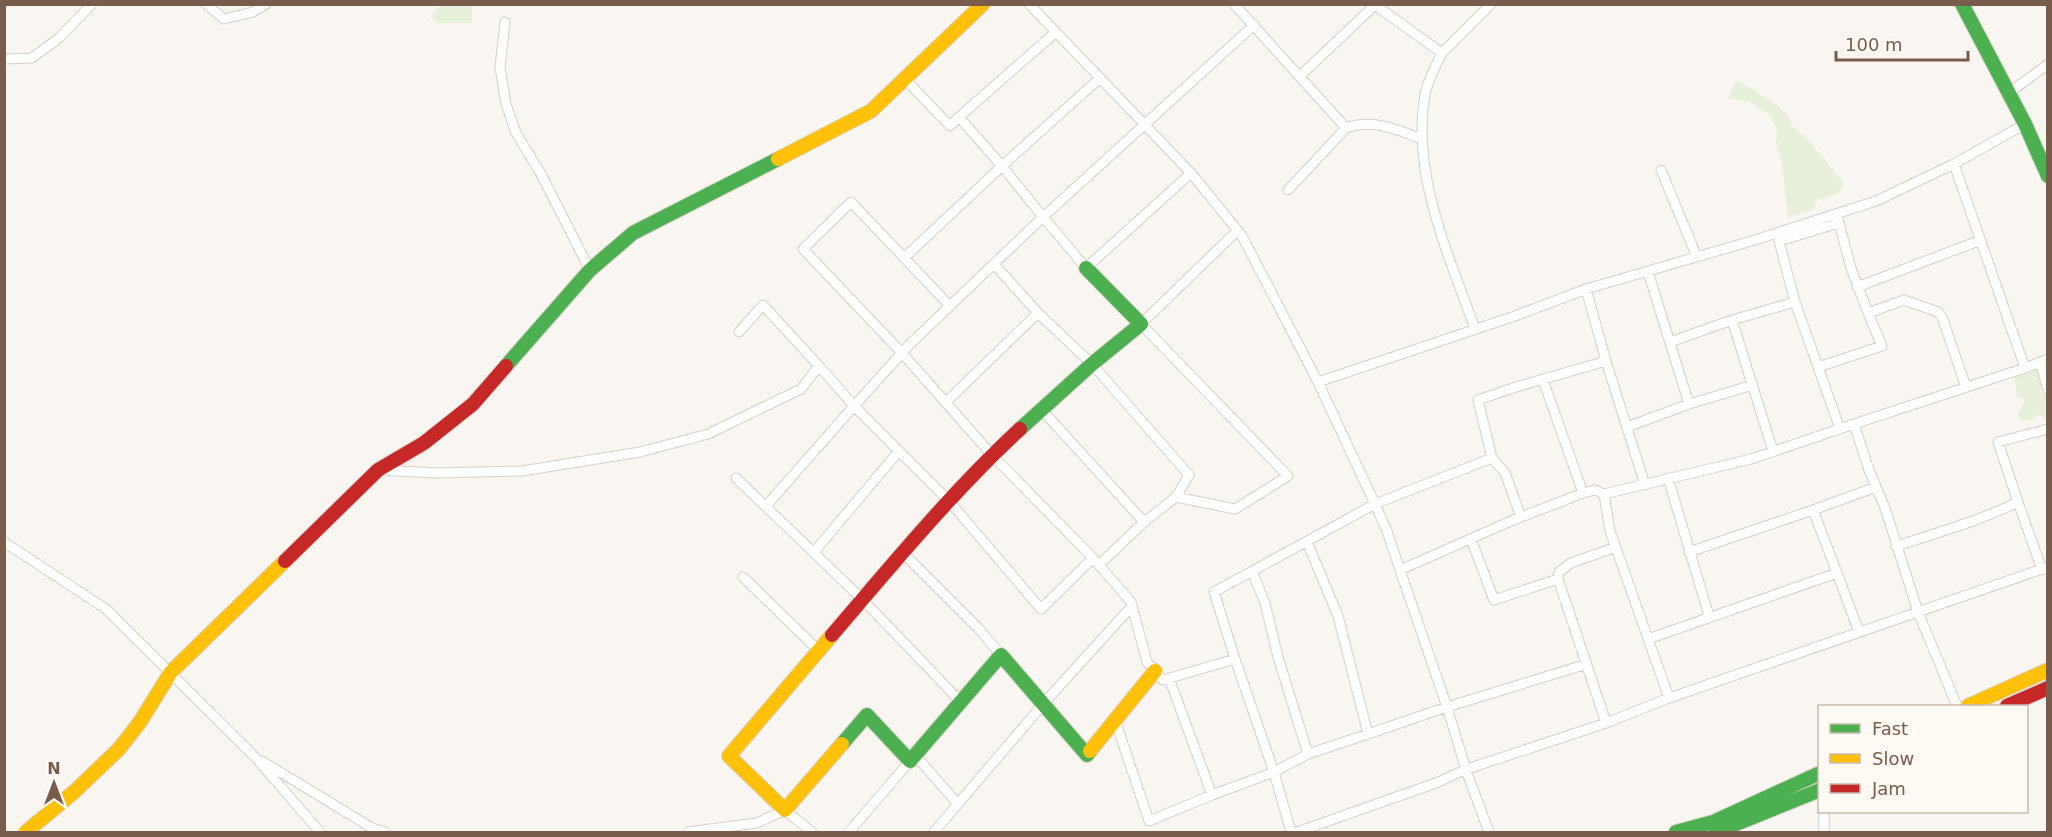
<svg xmlns="http://www.w3.org/2000/svg" width="2052" height="837" font-family="'DejaVu Sans',sans-serif">
  <rect width="100%" height="100%" fill="#f9f5f0"/>
  <path fill="#e7f0db" d="M441,5H472V23H438L430,17Z
    M1736,81L1753,89L1778,106L1788,116L1792,125L1813,145L1844,183L1837,194L1817,200L1813,210L1788,217L1782,162L1776,143L1777,130L1771,116L1750,102L1728,98Z
    M2036,365L2047,393V420L2038,414L2031,420L2020,421L2018,414L2026,399L2017,396L2014,378L2016,371Z"/>
  <g fill="none" stroke-linecap="round" stroke-linejoin="round">
    <g stroke="#d7d1cb" stroke-width="11">
      <path id="street" d="M206,4L224,19L253,12L266,4
        M1234,4L1346,128
        M1375,5L1442,53C1436,66 1427,81 1425,95C1411,175 1449,255 1475,329
        M505,22L500,67L506,104L516,133L541,174L590,270
        M1442,53L1491,4
        M4,59L32,58L59,38L92,4
        M1300,76L1376,4
        M904,78L950,126L959,117L1002,166L1100,78
        M2009,93L2048,64
        M959,117L1056,32
        M1954,164L2025,368
        M1661,170L1697,257
        M1191,173L1242,236L1318,382L1515,316L1586,289L1755,240L1876,201L1954,164L2025,124
        M1288,190L1346,128C1372,118 1398,130 1422,139
        M1839,223L1851,268L1868,313L1904,300L1938,312L1942,317L1966,387
        M904,258L1002,166L1043,217L1254,25
        M1648,272L1689,404
        M1857,287L1981,240
        M1586,289L1606,361L1645,485
        M1795,302L1840,429
        M1038,313L1092,364L1189,475L1176,497
        M739,332L763,305L819,366
        M1670,342L1732,320
        M2040,363L2048,389
        M1818,367L1882,346L1868,313
        M1543,380L1583,493
        M946,402L1038,313L994,264
        M1042,410L1144,522L1176,497L1235,509L1288,476L1141,324L1237,231
        M1854,424L2025,368L2048,359
        M1627,427L1689,404L1753,385
        M1773,451L1732,320L1795,302L1779,241L1839,223L1837,215
        M1492,458L1505,473L1521,517
        M378,470L437,473L522,471L640,452L708,434L801,389L819,366L854,406L909,345L1043,217L1086,268L1191,173L1029,4
        M736,478L862,599L961,702
        M1668,478L1709,616
        M2018,502L1998,442L2048,429
        M766,506L854,406L949,501L1041,609L1093,558L992,455L902,353L803,249L851,202L950,306
        M1813,510L1876,487
        M1471,539L1494,600L1558,579
        M4,542L106,609L255,757L320,832
        M1307,542L1338,616L1368,734L1308,754
        M1896,546C1937,533 1979,521 2018,502L2042,570
        M814,552L899,451
        M903,553L979,629L1001,655
        M1093,558L1131,602L1147,662L1163,680L1235,659L1214,592L1375,504L1318,382
        M1099,565L1144,522
        M1400,570L1387,531L1375,504L1492,458L1478,400L1516,387L1606,361
        M1252,571L1265,603L1278,657L1308,754L1274,772L1291,832
        M1837,573L1859,632
        M743,577L819,651
        M1648,639L1837,573L1813,510L1689,552
        M1669,698L1610,531L1604,494L1751,459L1854,424L1869,470L1885,508L1918,612L1957,706
        M1115,720L1149,821L1212,795L1169,678
        M1606,723L1558,579L1559,572L1571,563L1616,547
        M1368,734L1447,707L1587,664
        M915,755L958,804
        M262,761L372,828L385,832
        M1212,795L1274,772L1235,659
        M688,832L757,823L785,810L812,832
        M849,832L910,761
        M934,832L1044,703L1132,606
        M1297,832L1436,783L1467,769L1606,723L1669,698L2048,567
        M1489,832L1467,773L1447,707L1400,570L1511,521L1583,493L1595,490L1604,494
        M1824,832V812"/>
    </g>
    <g stroke="#d9d2cb" stroke-width="16">
      <path id="fast" d="M1962,4L2025,124L2048,176
        M506,366L590,270L633,233L778,159
        M1020,429L1092,364L1141,324L1086,268
        M842,744L867,715L910,761L1001,655L1087,755L1090,751
        M1676,832L1713,822L1820,773
        M1716,832L1820,790"/>
    </g>
    <g stroke="#d9d2cb" stroke-width="16">
      <path id="slow" d="M778,159L871,111L983,4
        M832,635L729,756L785,810L842,744
        M1968,706L2048,670
        M1090,751L1155,671
        M26,832L74,792L119,749L140,722L171,672L285,561"/>
    </g>
    <g stroke="#d9d2cb" stroke-width="16">
      <path id="jam" d="M285,561L378,470L424,443L473,404L506,366
        M832,635C892,565 952,492 1020,429
        M2007,706L2048,688"/>
    </g>
    <use href="#street" stroke="#fefefd" stroke-width="9"/>
    <use href="#fast" stroke="#4caf50" stroke-width="14"/>
    <use href="#slow" stroke="#ffc107" stroke-width="14"/>
    <use href="#jam" stroke="#c62828" stroke-width="14"/>
  </g>
  <rect width="2052" height="837" fill="none" stroke="#7a5c4d" stroke-width="12"/>
  <rect x="1818" y="705" width="210" height="108" fill="#fffaf3" stroke="#cabbb1" stroke-width="1.5"/>
  <rect x="1830" y="724" width="30" height="9" fill="#4caf50" stroke="#cabbb1" stroke-width="1.5"/>
  <text x="1872" y="735" font-size="18" fill="#7a5c4d">Fast</text>
  <rect x="1830" y="754" width="30" height="9" fill="#ffc107" stroke="#cabbb1" stroke-width="1.5"/>
  <text x="1872" y="765" font-size="18" fill="#7a5c4d">Slow</text>
  <rect x="1830" y="784" width="30" height="9" fill="#c62828" stroke="#cabbb1" stroke-width="1.5"/>
  <text x="1872" y="795" font-size="18" fill="#7a5c4d">Jam</text>
  <g transform="translate(54 783)" stroke="#fffaf3" stroke-width="4.5" paint-order="stroke">
  <path d="M0-4.5L10 22L0 15L-10 22Z" fill="#7a5c4d"/>
  <text y="-9" font-size="16" font-weight="bold" text-anchor="middle" fill="#7a5c4d">N</text>
  </g>
  <path d="M1836 51v9h132v-9" fill="none" stroke="#7a5c4d" stroke-width="3"/>
  <text x="1845" y="51" font-size="18" fill="#7a5c4d" stroke="#fffaf3" stroke-width="4.5" paint-order="stroke">100 m</text>
</svg>
